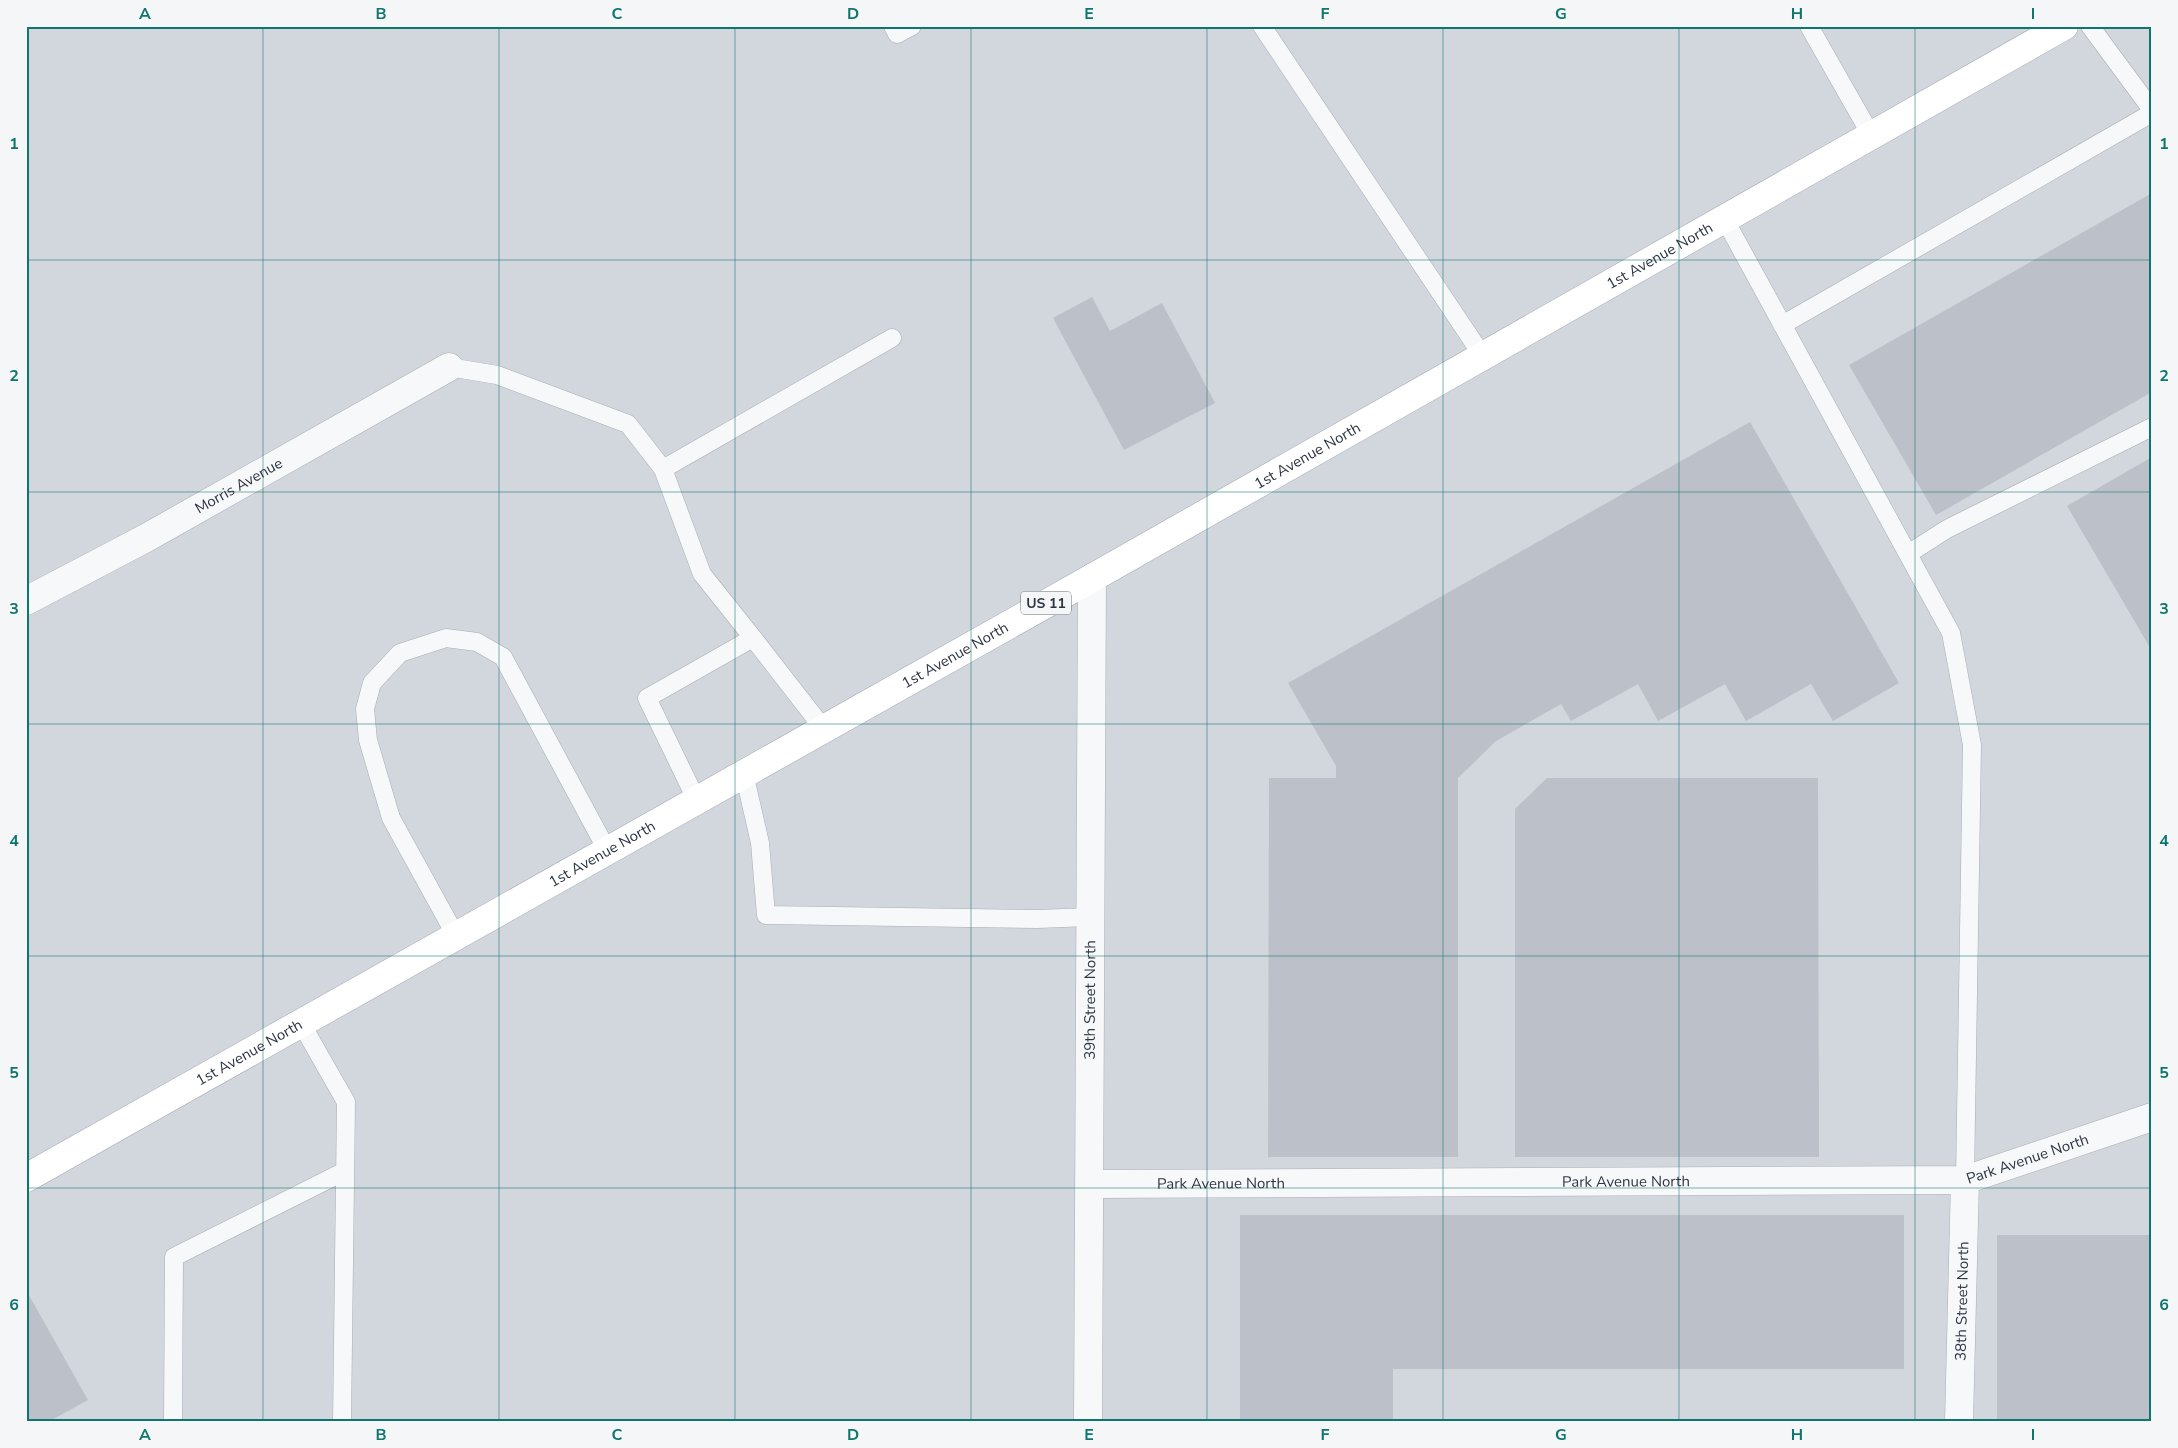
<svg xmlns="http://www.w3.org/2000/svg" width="2178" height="1448" font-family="'Nunito Sans',sans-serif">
  <rect width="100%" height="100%" fill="#e4e7eb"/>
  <path fill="#d2d6dd" d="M26,26H2152V1422H26Z"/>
  <path fill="#bcc0c8" d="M2152,193V392L1936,515L1849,365Z
    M1092,297L1110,331L1162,303L1215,403L1124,450L1053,318Z
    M1750,422L1899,683L1833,721L1811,684L1746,721L1725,684L1658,721L1638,684L1571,721L1561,704L1496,741L1458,778V1157H1268L1269,778H1336V766L1288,683Z
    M2152,457V651L2067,506Z
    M1547,778H1818L1819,1157H1515V809Z
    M1240,1215H1904V1369H1393V1422H1240Z
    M1997,1235H2152V1422H1997Z
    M26,1290L88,1400L48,1422H26Z"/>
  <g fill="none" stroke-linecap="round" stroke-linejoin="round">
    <g stroke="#a9aeb5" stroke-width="19">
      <path id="service" d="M893,26L897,34L912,26
        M1262,26L1482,355
        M1809,26L1871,135
        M2090,26L2152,110
        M1724,218L1951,633L1972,745L1965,1180
        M1782,325L2152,113
        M449,367L497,375L628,424L663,469
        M1908,554L1947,529L2152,427
        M753,638L702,574L663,469L892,338
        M744,773L760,843L766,915L1037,919L1090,917
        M696,799L647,698L753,638L823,728
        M456,936L391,818L368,740L365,709L372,683L400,653L446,638L477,642L503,657L607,850
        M301,1023L346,1102L342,1422
        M173,1422L174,1257L345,1171"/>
    </g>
    <g stroke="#a9aeb5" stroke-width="29">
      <g id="minor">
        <path id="s1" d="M26,601L146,538L449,367"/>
        <path id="s2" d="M1090,1184L1965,1180L2152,1117"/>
        <path id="s3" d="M1088,1422L1092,578"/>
        <path id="s4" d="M1959,1422L1965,1180"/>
      </g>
    </g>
    <g stroke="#a4abb6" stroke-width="29">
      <g id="primary">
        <path id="s5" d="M26,1178L1092,578L2064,26"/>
      </g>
    </g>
    <use href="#service" stroke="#f7f8fa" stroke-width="18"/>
    <use href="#minor" stroke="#f7f8fa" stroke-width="28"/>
    <use href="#primary" stroke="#fff" stroke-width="28"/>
  </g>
  <path fill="none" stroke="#0f766e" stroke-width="1" stroke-opacity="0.55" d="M263,26V1422M499,26V1422M735,26V1422M971,26V1422M1207,26V1422M1443,26V1422M1679,26V1422M1915,26V1422M26,260H2152M26,492H2152M26,724H2152M26,956H2152M26,1188H2152"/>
  <g text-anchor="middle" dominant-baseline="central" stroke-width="4" stroke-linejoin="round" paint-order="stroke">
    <rect fill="#f4f6f8" stroke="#696f79" stroke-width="1" x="1021" y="591.5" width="50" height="23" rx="4"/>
    <g font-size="14" font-weight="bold" fill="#2d3543">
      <text x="1046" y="603">US 11</text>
    </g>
    <g font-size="15" fill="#2d3543" stroke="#f4f6f8">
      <text stroke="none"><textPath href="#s5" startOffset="1876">1st Avenue North</textPath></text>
      <text stroke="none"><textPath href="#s5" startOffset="1471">1st Avenue North</textPath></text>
      <text stroke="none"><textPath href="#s1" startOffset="242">Morris Avenue</textPath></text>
      <text stroke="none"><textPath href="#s5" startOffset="1066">1st Avenue North</textPath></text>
      <text stroke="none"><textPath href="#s5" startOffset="661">1st Avenue North</textPath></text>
      <text stroke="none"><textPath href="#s3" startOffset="422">39th Street North</textPath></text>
      <text stroke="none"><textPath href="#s5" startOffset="256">1st Avenue North</textPath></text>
      <text stroke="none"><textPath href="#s2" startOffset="941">Park Avenue North</textPath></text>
      <text stroke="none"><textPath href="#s2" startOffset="536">Park Avenue North</textPath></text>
      <text stroke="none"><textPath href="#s2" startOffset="131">Park Avenue North</textPath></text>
      <text stroke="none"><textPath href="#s4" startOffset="121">38th Street North</textPath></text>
    </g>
  </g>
  <rect width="2178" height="1448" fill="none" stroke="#f4f6f8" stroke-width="55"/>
  <rect x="28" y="28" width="2122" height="1392" fill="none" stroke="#0f766e" stroke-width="2"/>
  <g font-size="16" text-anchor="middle" font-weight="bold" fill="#0f766e">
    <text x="145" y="19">A</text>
    <text x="381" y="19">B</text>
    <text x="617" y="19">C</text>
    <text x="853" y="19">D</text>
    <text x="1089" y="19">E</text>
    <text x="1325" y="19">F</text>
    <text x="1561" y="19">G</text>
    <text x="1797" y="19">H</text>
    <text x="2033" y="19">I</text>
    <text x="14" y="149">1</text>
    <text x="2164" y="149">1</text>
    <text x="14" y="381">2</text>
    <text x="2164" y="381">2</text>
    <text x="14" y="614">3</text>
    <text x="2164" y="614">3</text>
    <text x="14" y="846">4</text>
    <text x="2164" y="846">4</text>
    <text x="14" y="1078">5</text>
    <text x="2164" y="1078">5</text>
    <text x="14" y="1310">6</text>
    <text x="2164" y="1310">6</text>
    <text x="145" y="1440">A</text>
    <text x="381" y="1440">B</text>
    <text x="617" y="1440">C</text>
    <text x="853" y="1440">D</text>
    <text x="1089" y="1440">E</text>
    <text x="1325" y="1440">F</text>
    <text x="1561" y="1440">G</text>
    <text x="1797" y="1440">H</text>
    <text x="2033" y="1440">I</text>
  </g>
</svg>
